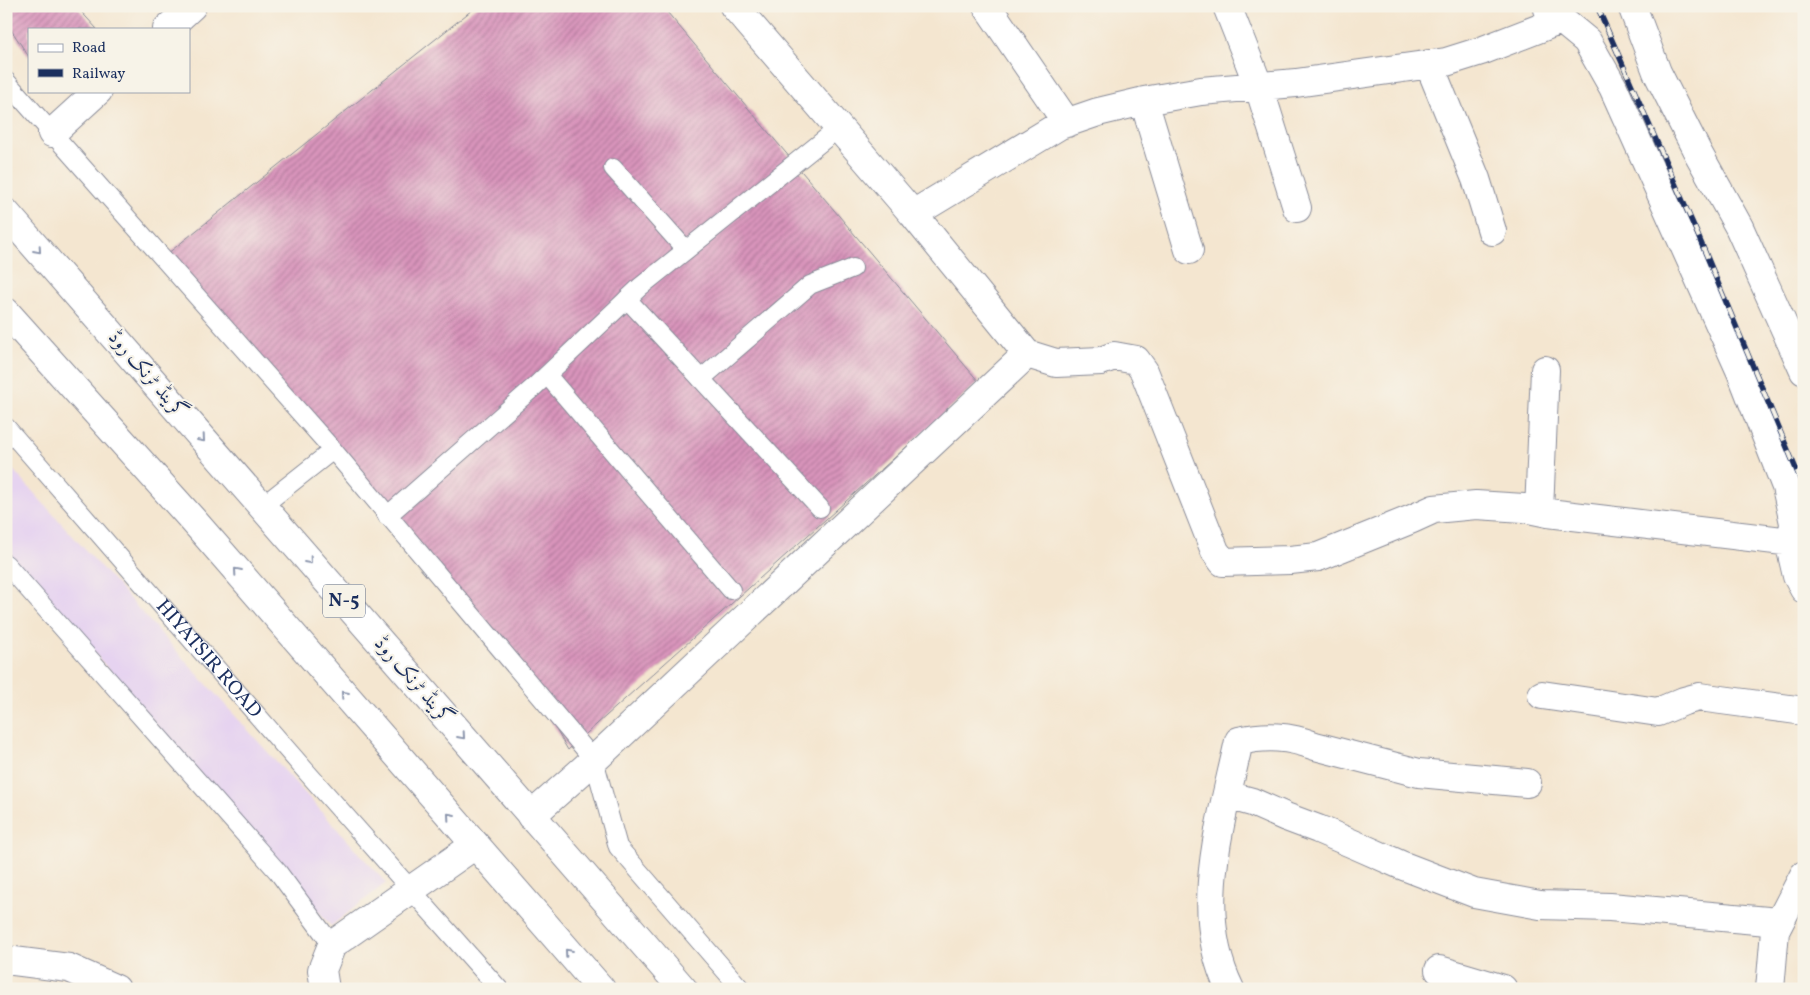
<svg xmlns="http://www.w3.org/2000/svg" width="1810" height="995" font-family="Vollkorn,Amiri,serif">
  <defs>
    <pattern id="building-hatch" width="6" height="6" patternUnits="userSpaceOnUse" patternTransform="scale(1.25)"><rect width="6" height="6" fill="#d994bb"/><path d="M-1 1l2-2M0 6l6-6M5 7l2-2" fill="none" stroke="#af799b"/></pattern>
  </defs>
  <rect width="100%" height="100%" fill="#f7f3e8"/>
  <filter id="ink" filterUnits="userSpaceOnUse"><feTurbulence type="fractalNoise" baseFrequency=".02" numOctaves="2"/><feDisplacementMap in="SourceGraphic" scale="10" xChannelSelector="R" yChannelSelector="G"/><feConvolveMatrix kernelMatrix="1 2 1 2 8 2 1 2 1" color-interpolation-filters="sRGB"/></filter>
  <filter id="wash" filterUnits="userSpaceOnUse"><feTurbulence type="fractalNoise" baseFrequency=".0096" numOctaves="4" result="noise"/><feDisplacementMap in="SourceGraphic" scale="20" xChannelSelector="R" yChannelSelector="G"/><feGaussianBlur stdDeviation="1.12" result="paint"/><feColorMatrix in="noise" values="0 0 0 0 0 0 0 0 0 0 0 0 0 0 0 0 0 1.4 0 .05"/><feComposite in="paint" operator="in"/></filter>
  <g filter="url(#wash)">
    <rect width="100%" height="100%" fill="#f4e6d0"/>
    <path fill="#e6d3f0" d="M6,462L386,883L331,926L6,551Z"/>
    <g id="blocks">
      <path fill="url(#building-hatch)" d="M6,6H76L97,29H29V57L6,22Z
        M477,6H662L979,382L568,750L532,689L162,258Z"/>
    </g>
  </g>
  <g filter="url(#ink)">
    <use href="#blocks" fill-opacity="0" stroke="#888a97" stroke-width="1"/>
    <g fill="none" stroke-linecap="round" stroke-linejoin="round">
      <g stroke="#888a97" stroke-width="20">
        <g id="lane">
          <path d="M6,81L333,450L594,760L618,847L741,989"/>
          <path d="M613,168L686,250"/>
          <path d="M627,299L820,508"/>
          <path d="M547,375L731,590"/>
          <path d="M701,379L810,285L853,268"/>
          <path id="s1" d="M6,427L304,769L499,989"/>
          <path d="M261,507L333,450"/>
          <path d="M387,516L534,387L640,287L840,127"/>
          <path d="M6,564L278,872L332,945"/>
        </g>
      </g>
      <g stroke="#888a97" stroke-width="30">
        <path id="street" d="M987,6L1067,123
          M1227,6L1259,87L1297,208
          M1632,6L1657,72L1698,153L1739,227L1804,371
          M1548,9L1587,41L1613,87L1741,372L1786,487L1794,523L1791,550L1797,576L1804,589
          M167,29L192,6
          M1429,64L1476,179L1492,231
          M1144,101L1189,250
          M52,133L98,91
          M913,214L1060,125L1098,112L1144,101L1201,91L1296,83L1446,62L1481,51L1561,20
          M1027,354L1056,363L1101,361L1114,356L1136,360L1144,371L1215,551L1223,562L1290,560L1318,557L1412,519L1434,509L1476,505L1524,508L1548,513L1792,542
          M1539,511L1545,370
          M1542,695L1658,712L1684,701L1699,697L1804,711
          M1227,795L1252,802L1286,817L1318,829L1358,846L1401,865L1474,893L1540,905L1610,907L1779,922
          M531,816L594,760L1027,354L913,214L734,6
          M6,960L69,968L116,989
          M1439,970L1503,989
          M325,989L322,970L332,945L475,845
          M1230,989C1191,911 1222,820 1239,741C1266,735 1289,736 1315,746L1419,773L1527,783
          M1770,989L1775,931L1804,875"/>
      </g>
      <g stroke="#888a97" stroke-width="30">
        <path id="highway" d="M6,213L683,989
          M6,312L192,519L601,989"/>
      </g>
      <use href="#lane" stroke="#fff" stroke-width="18"/>
      <use href="#street" stroke="#fff" stroke-width="28"/>
      <use href="#highway" stroke="#fff" stroke-width="28"/>
      <g stroke="#1b2f5e" stroke-width="5.5">
        <path id="rail" d="M1597,6L1697,233L1804,488"/>
      </g>
      <use href="#rail" stroke="#f7f3e8" stroke-width="4" stroke-dasharray="11" stroke-linecap="butt"/>
    </g>
    <defs><path id="oneway-chevron" d="M-2-3.5L2.5 0L-2 3.5" fill="none" stroke-width="1.6" stroke-linecap="round" stroke-linejoin="round" transform="scale(1.25)"/></defs>
    <g stroke="#8d97ae">
      <use href="#oneway-chevron" transform="translate(38 250) rotate(49)"/>
      <use href="#oneway-chevron" transform="translate(202 439) rotate(49)"/>
      <use href="#oneway-chevron" transform="translate(309 561) rotate(49)"/>
      <use href="#oneway-chevron" transform="translate(237 571) rotate(-131)"/>
      <use href="#oneway-chevron" transform="translate(344 694) rotate(-131)"/>
      <use href="#oneway-chevron" transform="translate(462 736) rotate(49)"/>
      <use href="#oneway-chevron" transform="translate(450 816) rotate(-131)"/>
      <use href="#oneway-chevron" transform="translate(568 952) rotate(-131)"/>
    </g>
  </g>
  <g text-anchor="middle" dominant-baseline="central" stroke-width="4.5" stroke-linejoin="round" paint-order="stroke">
    <rect fill="#f7f3e8" stroke="#5d6a87" stroke-width="1" x="323" y="584.5" width="42" height="33" rx="4"/>
    <g font-size="19" font-weight="bold" fill="#1b2f5e">
      <text x="344" y="601">N-5</text>
    </g>
    <g font-size="20" fill="#1b2f5e" stroke="#f7f3e8">
      <text transform="translate(147 375) rotate(49)">گرینڈ ٹرنک روڈ</text>
      <text stroke="none"><textPath href="#s1" startOffset="308">HIYATSIR ROAD</textPath></text>
      <text transform="translate(413 681) rotate(49)">گرینڈ ٹرنک روڈ</text>
    </g>
  </g>
  <rect width="1810" height="995" fill="none" stroke="#f7f3e8" stroke-width="25"/>
  <rect x="28" y="28" width="162" height="65" fill="#f7f3e8" stroke="#9fa5b1"/>
  <rect x="38" y="44" width="25" height="8" fill="#ffffff" stroke="#9fa5b1"/>
  <text x="72" y="52" font-size="15" fill="#1b2f5e">Road</text>
  <rect x="38" y="69" width="25" height="8" fill="#1b2f5e" stroke="#9fa5b1"/>
  <text x="72" y="78" font-size="15" fill="#1b2f5e">Railway</text>
</svg>
